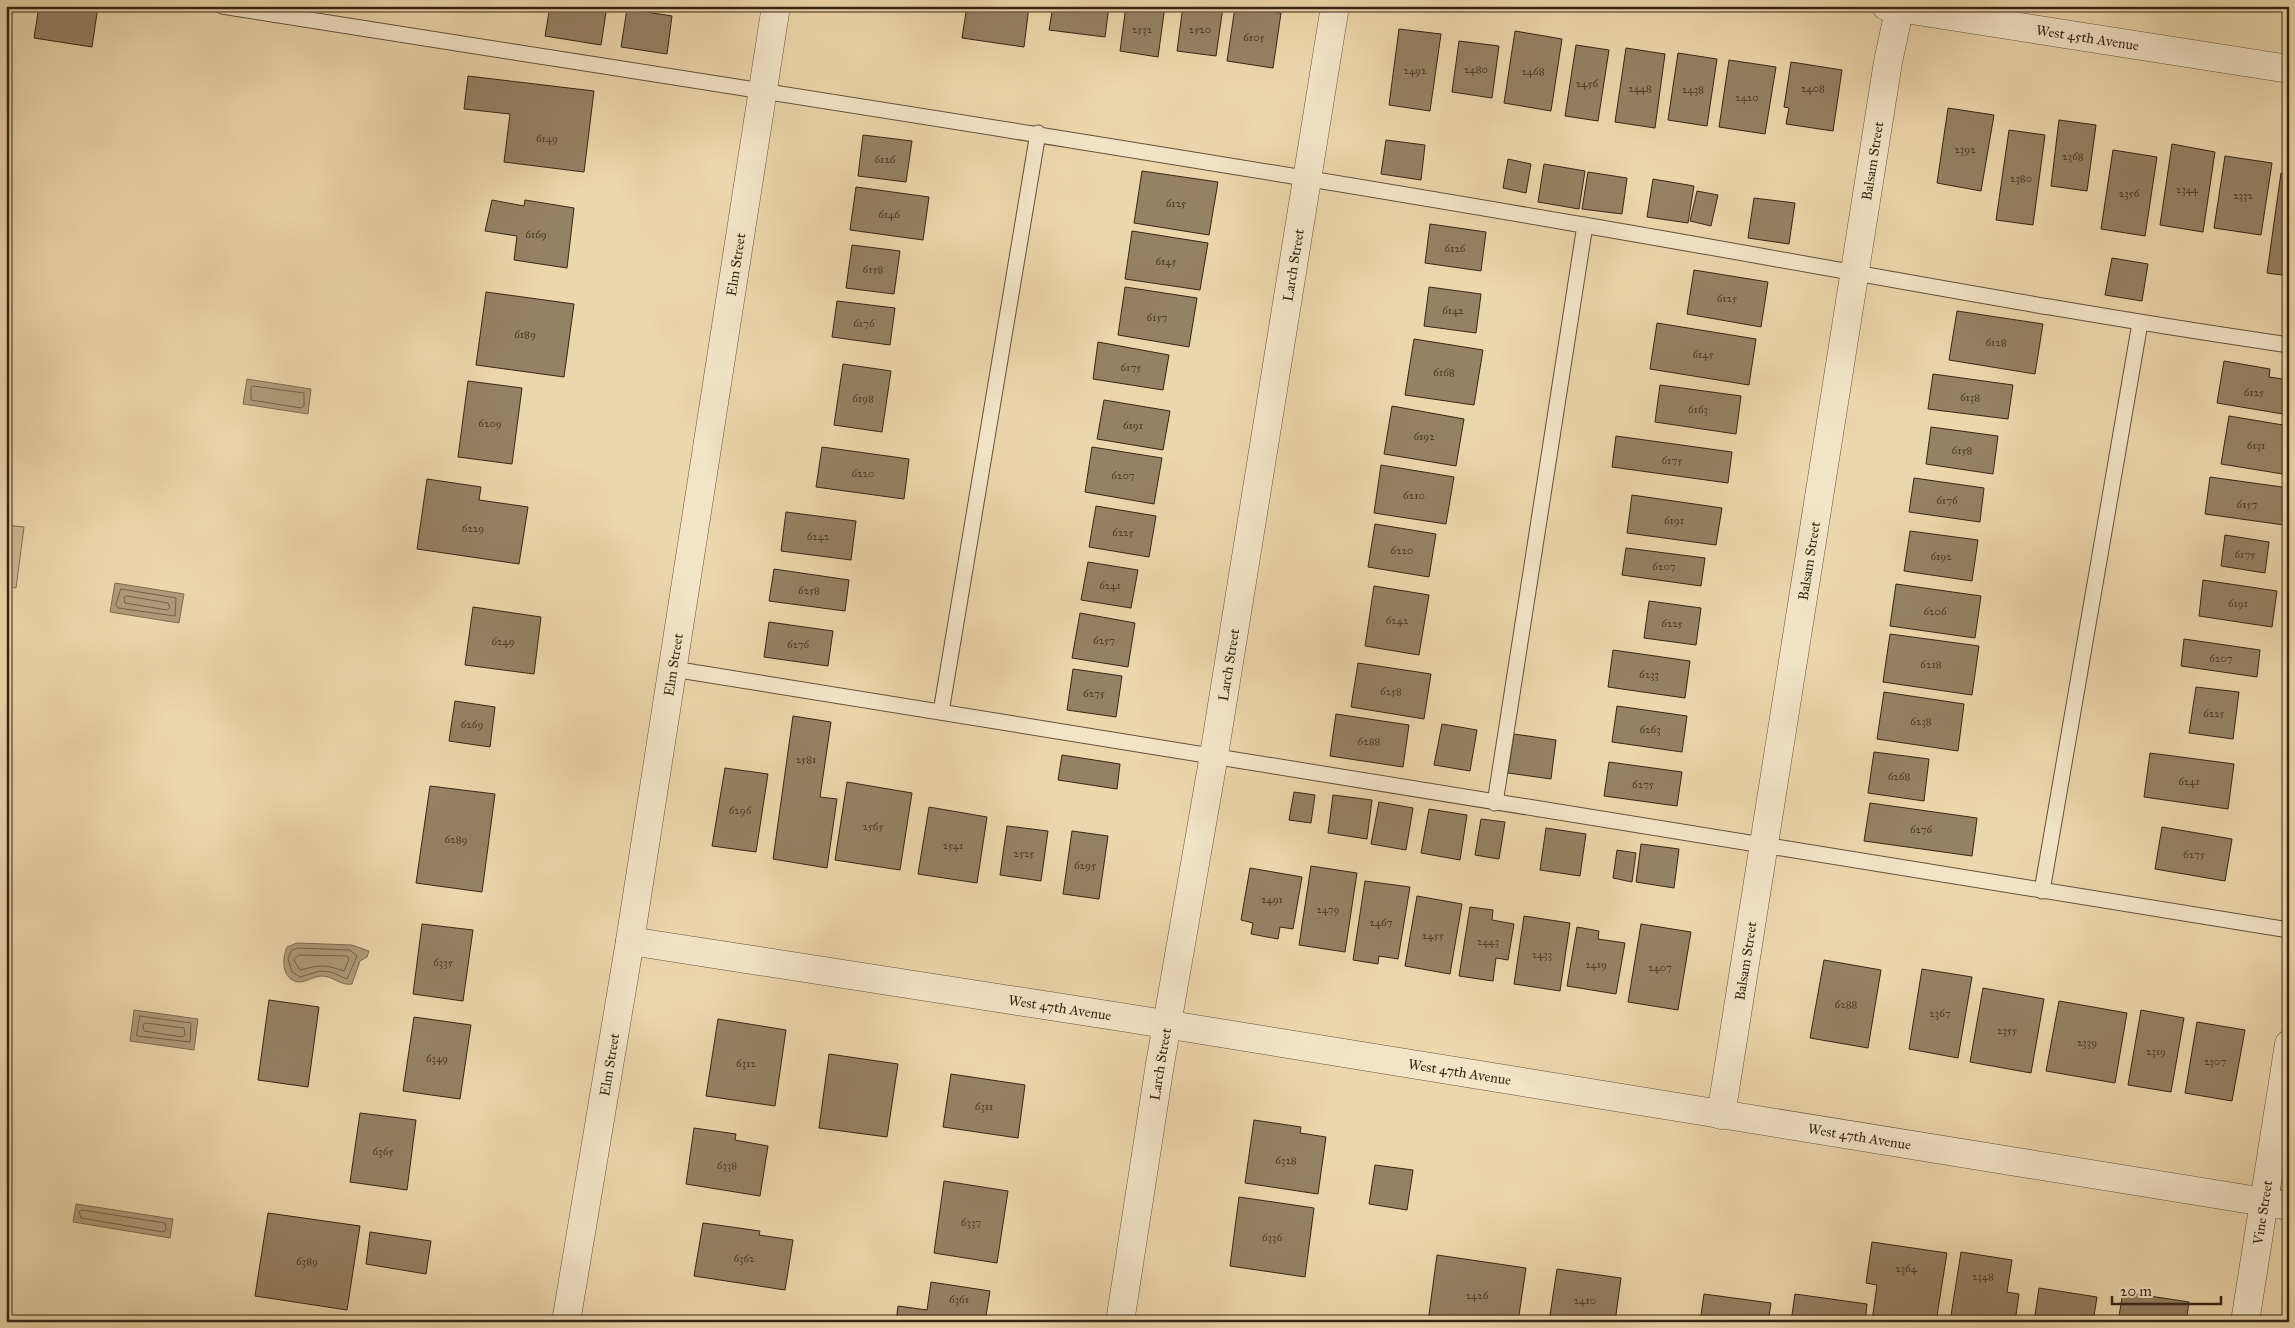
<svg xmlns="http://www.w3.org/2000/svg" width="2295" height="1328" font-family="'IM FELL Great Primer',serif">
  <rect width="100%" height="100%" fill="#ecd6ab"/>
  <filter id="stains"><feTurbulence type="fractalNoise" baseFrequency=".004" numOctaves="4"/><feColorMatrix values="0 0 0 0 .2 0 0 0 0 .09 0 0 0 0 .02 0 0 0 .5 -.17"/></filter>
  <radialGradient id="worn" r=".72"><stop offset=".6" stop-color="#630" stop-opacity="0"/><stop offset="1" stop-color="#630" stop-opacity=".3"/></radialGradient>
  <path fill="#cdb892" stroke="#826e54" d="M6,525L24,527L16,588L6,586Z"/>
  <path fill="#ae9a78" stroke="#7e6b51" d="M247,379L311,389L308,414L243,404Z
    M115,583L184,594L179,623L110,612Z
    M297,943L352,945L369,951L367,957L360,961L352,984C340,986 333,976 322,976C314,976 307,982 299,982C281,980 282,958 287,947Z
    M134,1010L198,1019L194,1050L130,1041Z
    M76,1204L173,1219L170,1238L73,1222Z"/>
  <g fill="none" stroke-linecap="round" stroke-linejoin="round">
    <path stroke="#726047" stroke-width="1" d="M253,386L304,393V406L301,408L251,400V388Z
      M121,589L176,598L175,616L118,608L116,605Z
      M127,596L168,603L170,608L167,610L125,603L124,598Z
      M298,948L350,950L357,956L347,979L331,972L320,971L300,977L292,972L288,959L291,951Z
      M299,955L347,956L349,959L344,971C323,964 321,965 300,970L294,960Z
      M140,1016L191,1023L190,1042L137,1036Z
      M146,1023L184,1028L185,1035L182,1037L144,1031L143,1025Z
      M82,1210L165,1223L166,1230L163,1232L81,1218L79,1212Z"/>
  </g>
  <path fill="#958163" stroke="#362516" d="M39,6H98L92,47L34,38Z
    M550,6H607L601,45L545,36Z
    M925,6H950V10Z
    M967,6H1029L1024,47L962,38Z
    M1053,6H1109L1105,37L1049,30Z
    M1126,6H1165L1158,57L1120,51Z
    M1183,6L1223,7L1216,56L1177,51Z
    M1235,7L1281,13L1273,68L1227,61Z
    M627,9L672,16L667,54L621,47Z
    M1399,29L1441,34L1430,111L1389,105Z
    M1515,31L1562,39L1551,111L1504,103Z
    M1459,41L1499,46L1492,98L1452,92Z
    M1576,45L1609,50L1598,121L1565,116Z
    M1626,48L1665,54L1655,128L1615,122Z
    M1678,53L1717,59L1707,126L1668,120Z
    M1729,60L1776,67L1765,134L1719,127Z
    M1791,62L1842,70L1833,131L1786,124L1789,108L1784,107Z
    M468,76L594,91L584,172L504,162L510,114L464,109Z
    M1948,108L1994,115L1981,191L1937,183Z
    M2059,120L2096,125L2087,191L2051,186Z
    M2009,130L2045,135L2033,225L1996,220Z
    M863,135L912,141L906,182L858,176Z
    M1386,140L1425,145L1421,180L1381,174Z
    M2172,144L2215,152L2203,232L2160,225Z
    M2113,150L2157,157L2145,236L2101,229Z
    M2225,156L2272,163L2261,235L2214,228Z
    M1508,159L1531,164L1526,193L1503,188Z
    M1544,164L1585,171L1579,209L1538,202Z
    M1142,171L1218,182L1209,235L1134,223Z
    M1588,172L1627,178L1622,214L1582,209Z
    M2281,173L2289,174V276L2267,273Z
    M1653,179L1694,186L1688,223L1647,217Z
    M856,187L929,197L923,240L850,230Z
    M1697,191L1718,195L1711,226L1690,221Z
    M1754,198L1795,203L1789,244L1748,238Z
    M492,200L524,206L525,200L574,208L567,268L514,260L517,236L485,231Z
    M1430,224L1486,232L1481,271L1425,263Z
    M1132,231L1208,243L1200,290L1125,279Z
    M852,245L900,251L894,294L846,288Z
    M2112,258L2148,264L2142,301L2105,295Z
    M1694,270L1768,282L1761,327L1687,314Z
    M1125,287L1197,298L1189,347L1118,335Z
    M1429,287L1481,294L1476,333L1424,326Z
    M486,292L574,304L564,377L476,365Z
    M837,301L895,308L890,345L832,337Z
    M1957,311L2043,324L2035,374L1949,360Z
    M1657,323L1756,339L1749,385L1650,369Z
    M1414,339L1483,350L1474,405L1405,395Z
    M1098,342L1169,355L1163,390L1093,379Z
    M2224,361L2270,369L2269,377L2289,380V415L2217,403Z
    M843,364L891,371L882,432L834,425Z
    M1933,374L2013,385L2008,419L1928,409Z
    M468,381L522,388L512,464L458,457Z
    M1660,385L1741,396L1736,434L1655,422Z
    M1104,400L1170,411L1163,450L1097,439Z
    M1392,406L1464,419L1456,466L1384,454Z
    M2229,416L2289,426V475L2221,464Z
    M1931,427L1998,436L1993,474L1926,464Z
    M1616,436L1732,452L1728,483L1612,467Z
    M822,447L909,459L904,499L816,487Z
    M1092,447L1162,458L1154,504L1085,492Z
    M1381,465L1454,477L1446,524L1374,513Z
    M2210,477L2289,488L2284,525L2205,514Z
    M1914,478L1984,488L1980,522L1909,512Z
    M427,479L481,487L479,500L528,507L519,564L417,549Z
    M1632,495L1722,508L1716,545L1627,533Z
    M1096,506L1156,516L1149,557L1089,547Z
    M786,512L856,521L851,560L781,551Z
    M1375,524L1436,534L1429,577L1368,567Z
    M1910,531L1978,540L1972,581L1904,571Z
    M2225,535L2269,542L2265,573L2221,566Z
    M1626,548L1705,558L1701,586L1622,575Z
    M1088,562L1138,570L1131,608L1081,600Z
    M774,569L849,580L845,611L769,601Z
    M2203,580L2277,591L2272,627L2199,616Z
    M1896,584L1981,596L1975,638L1890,626Z
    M1374,586L1429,595L1419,655L1365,646Z
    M1649,601L1701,608L1696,645L1644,638Z
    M473,607L541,617L534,674L465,665Z
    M1080,613L1135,623L1128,667L1072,658Z
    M769,622L833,631L828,666L764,657Z
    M1890,634L1979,646L1972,695L1883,682Z
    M2184,639L2260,650L2257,677L2181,666Z
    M1613,650L1690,661L1685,698L1608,687Z
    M1358,663L1431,674L1424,719L1351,707Z
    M1073,669L1122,676L1116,717L1067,710Z
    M2196,687L2239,692L2233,739L2189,733Z
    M1884,692L1964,704L1958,751L1877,739Z
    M455,701L495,707L490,747L449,741Z
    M1617,706L1687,716L1682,752L1612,742Z
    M1336,714L1409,725L1403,767L1330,756Z
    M793,716L831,722L820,797L837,799L827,868L773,859Z
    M1442,724L1477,730L1470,771L1434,765Z
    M1514,734L1556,740L1551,779L1508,773Z
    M1874,752L1929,759L1924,801L1868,793Z
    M2150,753L2234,764L2228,809L2144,797Z
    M1062,755L1120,764L1117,789L1058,780Z
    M1609,762L1682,772L1677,806L1604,796Z
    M725,768L768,774L756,852L712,846Z
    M847,782L912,793L900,870L835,860Z
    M430,786L495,794L482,892L416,883Z
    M1294,792L1315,795L1311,823L1289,820Z
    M1333,795L1372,800L1367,839L1328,833Z
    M1379,802L1413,808L1406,850L1371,844Z
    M1870,803L1977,818L1972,856L1864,841Z
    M929,807L987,817L977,883L918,874Z
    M1429,809L1467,815L1460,860L1421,853Z
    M1481,819L1505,822L1499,859L1475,855Z
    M1007,826L1048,831L1041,881L1000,875Z
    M2162,827L2232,839L2225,881L2155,869Z
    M1546,828L1586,834L1580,876L1540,870Z
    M1072,831L1108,836L1099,899L1063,894Z
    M1641,844L1679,849L1674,888L1636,882Z
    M1617,850L1636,853L1632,882L1613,878Z
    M1311,866L1357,873L1345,952L1299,945Z
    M1250,868L1302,877L1293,929L1280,927L1278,939L1251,934L1253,923L1241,920Z
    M1365,881L1410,887L1398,959L1379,956L1378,964L1353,960Z
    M1417,896L1462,904L1450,974L1405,966Z
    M1470,907L1493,910L1492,920L1514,924L1508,960L1496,958L1493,981L1459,976Z
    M1524,916L1570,923L1560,991L1514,984Z
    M422,924L473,930L463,1001L413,994Z
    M1641,924L1691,932L1678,1010L1628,1002Z
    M1577,927L1599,931L1598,939L1625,943L1616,994L1567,986Z
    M1824,960L1881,970L1868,1048L1810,1038Z
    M1922,969L1972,977L1958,1058L1909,1049Z
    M1983,988L2044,999L2031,1073L1970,1062Z
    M269,1000L319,1007L308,1087L258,1080Z
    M2059,1001L2127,1013L2115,1083L2046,1071Z
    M2141,1010L2184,1018L2171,1092L2128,1085Z
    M414,1017L471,1025L460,1099L403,1091Z
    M718,1019L786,1030L775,1106L706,1096Z
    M2197,1022L2245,1030L2232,1101L2185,1093Z
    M829,1054L898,1064L887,1137L819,1128Z
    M951,1074L1025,1085L1018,1138L943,1127Z
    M360,1113L416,1120L407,1190L350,1182Z
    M1254,1120L1301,1127L1300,1133L1326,1137L1318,1194L1245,1183Z
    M694,1128L736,1134L735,1140L768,1146L760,1196L686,1184Z
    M1375,1165L1413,1170L1407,1210L1369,1204Z
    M944,1181L1008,1191L997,1263L934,1253Z
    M1239,1197L1314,1208L1305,1277L1230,1266Z
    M268,1213L360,1226L347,1310L255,1296Z
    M703,1223L760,1231L759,1235L793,1240L785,1290L694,1276Z
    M370,1232L431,1241L426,1274L366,1264Z
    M1872,1242L1947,1253L1936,1322L1872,1321L1877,1285L1866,1283Z
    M1961,1252L2012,1260L2007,1292L2019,1294L2015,1322H1950Z
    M1437,1255L1526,1268L1518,1322H1428Z
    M1557,1269L1621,1278L1615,1322H1549Z
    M931,1282L990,1291L985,1322H896L898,1306L927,1310Z
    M2039,1288L2097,1297L2093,1322H2034Z
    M2123,1292L2189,1302L2186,1322H2118Z
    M1704,1294L1771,1303L1768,1322H1700Z
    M1795,1294L1867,1304L1865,1322H1791Z
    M669,1317L701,1322H668Z"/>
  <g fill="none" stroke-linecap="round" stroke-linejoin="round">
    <g stroke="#64513b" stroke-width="17">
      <path id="lane" d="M222,6C676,78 1130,147 1583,225C1818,265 2053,311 2289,345
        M673,669L2289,930
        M941,712L1038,133
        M1495,803L1585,225
        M2042,891L2140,323"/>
    </g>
    <g stroke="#64513b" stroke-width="29">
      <g id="street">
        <path id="s1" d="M1886,6L2289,69"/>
        <path id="s2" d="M630,941L1121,1017L2289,1206"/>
        <path id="s3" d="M1721,1115L1888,62L1900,6"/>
        <path id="s4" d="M566,1322L630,941L776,6"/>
        <path id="s5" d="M1120,1322L1160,1064L1214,755L1335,6"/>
        <path id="s6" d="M2245,1322L2289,1044"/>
      </g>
    </g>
    <use href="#lane" stroke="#f3e4c8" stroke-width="15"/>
    <use href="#street" stroke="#f3e4c8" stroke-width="28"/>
  </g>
  <g text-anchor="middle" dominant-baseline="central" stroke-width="4.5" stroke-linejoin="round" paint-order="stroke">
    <g font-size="11" fill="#4e3c29">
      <text x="1142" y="29">2532</text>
      <text x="1200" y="29">2520</text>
      <text x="1254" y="37">6105</text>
      <text x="1476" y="69">2480</text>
      <text x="1415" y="70">2492</text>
      <text x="1533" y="71">2468</text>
      <text x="1587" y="83">2456</text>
      <text x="1640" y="88">2448</text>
      <text x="1813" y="88">2408</text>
      <text x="1693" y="89">2438</text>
      <text x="1747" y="97">2420</text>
      <text x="547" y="138">6149</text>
      <text x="1965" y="149">2392</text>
      <text x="2073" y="156">2368</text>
      <text x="885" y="159">6126</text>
      <text x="2021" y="178">2380</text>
      <text x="2187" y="189">2344</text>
      <text x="2129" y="193">2356</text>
      <text x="2243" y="195">2332</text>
      <text x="1176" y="203">6125</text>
      <text x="889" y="214">6146</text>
      <text x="536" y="234">6169</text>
      <text x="1455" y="248">6126</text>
      <text x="1166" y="261">6145</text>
      <text x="873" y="269">6158</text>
      <text x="1727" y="298">6125</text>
      <text x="1453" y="310">6142</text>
      <text x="1157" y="317">6157</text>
      <text x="864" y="323">6176</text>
      <text x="525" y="334">6189</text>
      <text x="1996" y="342">6128</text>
      <text x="1703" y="354">6145</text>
      <text x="1131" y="367">6175</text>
      <text x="1444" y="372">6168</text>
      <text x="2254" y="392">6125</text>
      <text x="1970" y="397">6138</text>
      <text x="863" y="398">6198</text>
      <text x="1698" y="409">6163</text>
      <text x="490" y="423">6209</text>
      <text x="1133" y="425">6191</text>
      <text x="1424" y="436">6192</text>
      <text x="2256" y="445">6131</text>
      <text x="1962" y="450">6158</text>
      <text x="1672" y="460">6175</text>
      <text x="863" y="473">6220</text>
      <text x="1123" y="475">6207</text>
      <text x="1414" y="495">6210</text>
      <text x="1947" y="500">6176</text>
      <text x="2247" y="504">6157</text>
      <text x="1674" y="520">6191</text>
      <text x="473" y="528">6229</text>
      <text x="1123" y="532">6225</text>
      <text x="818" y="536">6242</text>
      <text x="1402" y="550">6220</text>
      <text x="2245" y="554">6175</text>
      <text x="1941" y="556">6192</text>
      <text x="1664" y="566">6207</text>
      <text x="1110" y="585">6241</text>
      <text x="809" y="590">6258</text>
      <text x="2238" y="603">6191</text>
      <text x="1935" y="611">6206</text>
      <text x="1397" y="620">6242</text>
      <text x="1672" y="623">6225</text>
      <text x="1104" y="640">6257</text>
      <text x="503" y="641">6249</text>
      <text x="798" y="644">6276</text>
      <text x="2221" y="658">6207</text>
      <text x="1931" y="664">6218</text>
      <text x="1649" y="674">6233</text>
      <text x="1391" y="691">6258</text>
      <text x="1094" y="693">6275</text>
      <text x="2214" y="713">6225</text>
      <text x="1921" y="721">6238</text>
      <text x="472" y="724">6269</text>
      <text x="1650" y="729">6263</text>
      <text x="1369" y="741">6288</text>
      <text x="806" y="759">2581</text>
      <text x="1899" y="776">6268</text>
      <text x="2189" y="781">6241</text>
      <text x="1643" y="784">6275</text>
      <text x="740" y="810">6296</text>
      <text x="873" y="826">2565</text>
      <text x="1921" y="829">6276</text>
      <text x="456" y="839">6289</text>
      <text x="953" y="845">2541</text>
      <text x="1024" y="853">2525</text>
      <text x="2194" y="854">6275</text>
      <text x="1085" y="865">6295</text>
      <text x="1272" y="899">2491</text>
      <text x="1328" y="909">2479</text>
      <text x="1381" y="922">2467</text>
      <text x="1433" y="935">2455</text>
      <text x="1488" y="941">2443</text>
      <text x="1542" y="954">2433</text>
      <text x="443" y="962">6335</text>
      <text x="1596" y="964">2419</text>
      <text x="1660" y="967">2407</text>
      <text x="1846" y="1004">6288</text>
      <text x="1940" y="1013">2367</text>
      <text x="2007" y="1030">2355</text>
      <text x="2087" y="1042">2339</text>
      <text x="2156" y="1051">2319</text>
      <text x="437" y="1058">6349</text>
      <text x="2215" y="1061">2307</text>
      <text x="746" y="1063">6312</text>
      <text x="984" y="1106">6311</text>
      <text x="383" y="1151">6365</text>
      <text x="1286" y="1160">6328</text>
      <text x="727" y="1165">6338</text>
      <text x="971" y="1222">6337</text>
      <text x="1272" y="1237">6336</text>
      <text x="744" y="1258">6362</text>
      <text x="307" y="1261">6389</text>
      <text x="1906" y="1268">2364</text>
      <text x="1983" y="1276">2348</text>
      <text x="1477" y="1295">2426</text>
      <text x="959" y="1299">6361</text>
      <text x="1585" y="1300">2410</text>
    </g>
    <g font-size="14" fill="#362516" stroke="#f3e4c8">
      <text stroke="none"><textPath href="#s1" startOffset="204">West 45th Avenue</textPath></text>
      <text stroke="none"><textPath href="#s3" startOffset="966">Balsam Street</textPath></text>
      <text stroke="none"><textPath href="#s4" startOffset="1071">Elm Street</textPath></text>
      <text stroke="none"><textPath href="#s5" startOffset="1071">Larch Street</textPath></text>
      <text stroke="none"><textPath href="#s3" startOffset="561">Balsam Street</textPath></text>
      <text stroke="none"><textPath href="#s4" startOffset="666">Elm Street</textPath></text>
      <text stroke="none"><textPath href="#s5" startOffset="666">Larch Street</textPath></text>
      <text stroke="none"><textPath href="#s3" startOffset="156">Balsam Street</textPath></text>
      <text stroke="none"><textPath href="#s2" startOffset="435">West 47th Avenue</textPath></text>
      <text stroke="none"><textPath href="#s5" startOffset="261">Larch Street</textPath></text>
      <text stroke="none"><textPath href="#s4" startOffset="261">Elm Street</textPath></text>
      <text stroke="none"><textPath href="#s2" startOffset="840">West 47th Avenue</textPath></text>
      <text stroke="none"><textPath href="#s2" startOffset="1245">West 47th Avenue</textPath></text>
      <text stroke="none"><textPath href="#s6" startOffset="111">Vine Street</textPath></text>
    </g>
  </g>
  <rect width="2295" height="1328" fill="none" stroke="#ecd6ab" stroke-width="25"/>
  <rect x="8" y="8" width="2280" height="1313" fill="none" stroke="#362516" stroke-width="2.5"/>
  <rect x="12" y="12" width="2270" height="1303" fill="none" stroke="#362516"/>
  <path d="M2112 1296v8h109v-8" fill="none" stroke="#362516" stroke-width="2.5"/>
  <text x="2120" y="1296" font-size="15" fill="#362516" stroke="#f3e4c8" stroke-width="4" paint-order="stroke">20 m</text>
  <rect width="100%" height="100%" filter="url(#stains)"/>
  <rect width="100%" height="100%" fill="url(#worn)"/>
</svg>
